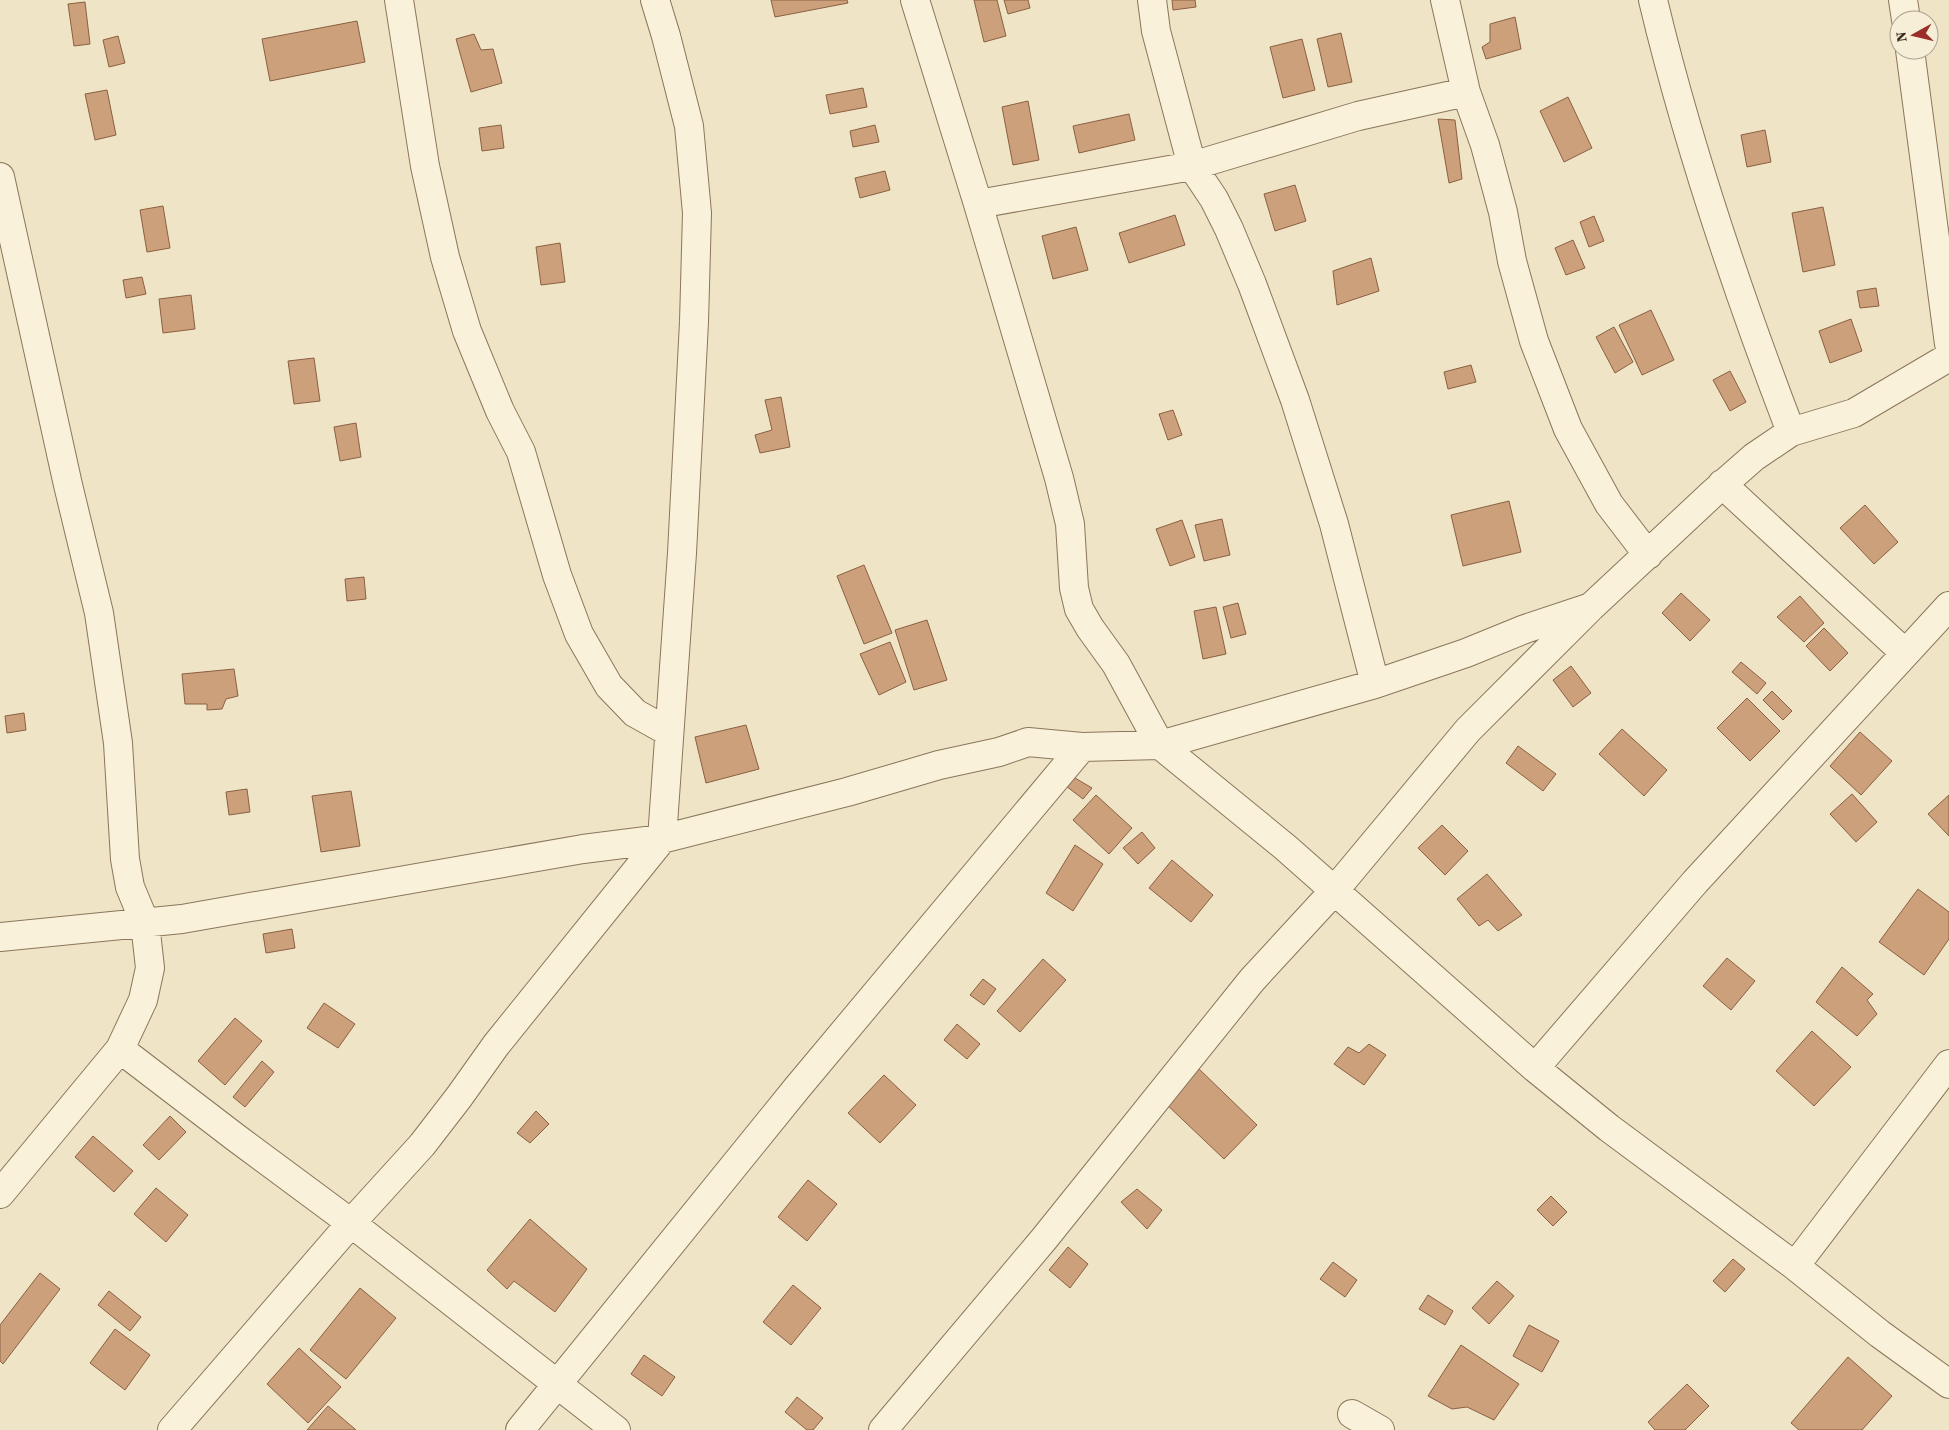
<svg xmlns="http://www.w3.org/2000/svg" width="1949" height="1430" font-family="'Source Serif 4',serif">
  <rect width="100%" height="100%" fill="#efe4c6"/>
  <path fill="#cda07c" stroke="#8a6041" d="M771,0H847L848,3L775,17Z
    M974,0H997L1006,36L984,42Z
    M1004,0H1028L1030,8L1008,14Z
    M1172,0H1195L1196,7L1173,10Z
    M85,2L90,44L74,46L68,4Z
    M1515,17L1521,49L1486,59L1482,47L1490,42V24Z
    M357,21L365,62L270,81L262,39Z
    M1341,33L1352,82L1328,87L1317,39Z
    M474,34L481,50L493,49L502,83L471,92L456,39Z
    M118,36L125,63L109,67L103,40Z
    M1302,39L1315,90L1283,98L1270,47Z
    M863,88L867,107L830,114L826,95Z
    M107,90L116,135L95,140L85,94Z
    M1568,97L1592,148L1564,162L1540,111Z
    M1028,101L1039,160L1013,165L1002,107Z
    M1129,114L1135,140L1079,153L1073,126Z
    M1438,119L1455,120L1462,179L1449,183Z
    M501,125L504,148L482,151L479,128Z
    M875,125L879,142L853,147L850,131Z
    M1765,130L1771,162L1747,167L1741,135Z
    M885,171L890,190L860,198L855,178Z
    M1295,185L1306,221L1275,231L1264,194Z
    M163,206L170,248L147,252L140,210Z
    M1823,207L1835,265L1803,272L1792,213Z
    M1175,215L1185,245L1129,263L1119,233Z
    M1594,216L1604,241L1589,247L1580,222Z
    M1076,227L1088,270L1053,279L1042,236Z
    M1573,240L1585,268L1566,275L1555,248Z
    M560,243L565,282L541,285L536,247Z
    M1371,258L1379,291L1337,305L1333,271Z
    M142,277L146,294L126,298L123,280Z
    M1876,288L1879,306L1860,308L1857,291Z
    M191,295L195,329L163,333L159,299Z
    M1651,310L1674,360L1642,375L1619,325Z
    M1851,319L1862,351L1830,363L1819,331Z
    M1614,327L1633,362L1615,373L1596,337Z
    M314,358L320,401L294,404L288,361Z
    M1471,365L1476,382L1448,389L1444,372Z
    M1730,371L1746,402L1730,411L1713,380Z
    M781,397L790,447L760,453L755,435L772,430L765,400Z
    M1173,410L1182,435L1168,440L1159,414Z
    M356,423L361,457L340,461L334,427Z
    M1509,501L1521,552L1463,566L1451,515Z
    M1865,505L1898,542L1874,564L1840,528Z
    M1222,519L1230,555L1204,561L1195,525Z
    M1182,520L1195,557L1170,566L1156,529Z
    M864,565L892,633L864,644L837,576Z
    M364,577L366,599L347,601L345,579Z
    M1681,593L1710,620L1690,641L1662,613Z
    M1800,596L1824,623L1804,642L1777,617Z
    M1238,603L1246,634L1231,638L1223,607Z
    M1216,607L1226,654L1203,659L1194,611Z
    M927,620L947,680L914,690L895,630Z
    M1824,628L1848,653L1830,671L1806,646Z
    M890,642L906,682L879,695L860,654Z
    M1741,662L1766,683L1757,694L1732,672Z
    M1571,666L1591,693L1573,707L1553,680Z
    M234,669L238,696L226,699L222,709L207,710V704H185L182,674Z
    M1772,691L1792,711L1783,720L1763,700Z
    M1747,698L1780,731L1750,761L1717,728Z
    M24,713L26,730L7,733L5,716Z
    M746,725L759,769L706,783L695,737Z
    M1622,729L1667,770L1644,796L1599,754Z
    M1860,732L1892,761L1861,795L1830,766Z
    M1518,746L1556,774L1543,791L1506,763Z
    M1075,778L1092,788L1083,799L1066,786Z
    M247,789L250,812L229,815L226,792Z
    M351,791L360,846L321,852L312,796Z
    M1852,794L1877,822L1856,842L1830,814Z
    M1096,795L1132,828L1109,854L1073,820Z
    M1949,795V836L1928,814Z
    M1442,825L1468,851L1445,875L1418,848Z
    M1142,832L1155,848L1138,864L1123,848Z
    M1075,845L1103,864L1073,911L1046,893Z
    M1172,860L1213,895L1191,922L1149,888Z
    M1487,874L1522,915L1498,931L1488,920L1479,926L1457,899Z
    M1918,889L1949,912V939L1924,975L1879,942Z
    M292,929L295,948L266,953L263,934Z
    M1727,958L1755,981L1731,1010L1703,986Z
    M1043,959L1066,980L1020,1032L997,1011Z
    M1842,967L1873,994L1867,1000L1877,1014L1857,1036L1816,1002Z
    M983,979L996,989L984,1005L970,995Z
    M324,1003L355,1024L338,1048L307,1028Z
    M235,1018L262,1041L225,1085L198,1061Z
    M957,1024L980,1044L967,1059L944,1040Z
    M1812,1031L1851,1067L1814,1106L1776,1071Z
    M1369,1044L1386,1055L1364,1085L1334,1064L1348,1047L1359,1053Z
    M262,1061L274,1072L245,1107L233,1097Z
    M1197,1067L1257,1125L1224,1159L1163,1101Z
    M884,1075L916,1105L880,1143L848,1113Z
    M536,1111L549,1124L530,1143L517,1133Z
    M170,1116L186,1132L159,1160L143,1145Z
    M93,1136L133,1171L114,1192L75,1157Z
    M808,1180L837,1204L807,1241L778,1217Z
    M156,1188L188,1215L166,1242L134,1214Z
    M1137,1189L1162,1210L1147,1229L1121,1202Z
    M1551,1196L1567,1212L1553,1226L1537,1210Z
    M530,1219L587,1269L555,1312L514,1281L507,1289L487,1270Z
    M1068,1247L1088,1264L1070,1288L1049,1270Z
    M1733,1259L1745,1269L1725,1292L1713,1281Z
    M1333,1262L1357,1280L1345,1297L1320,1279Z
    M40,1273L60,1289L3,1364L0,1361V1325Z
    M1497,1281L1514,1296L1489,1324L1472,1308Z
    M793,1285L821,1308L791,1345L763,1322Z
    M360,1288L396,1318L346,1379L310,1350Z
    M109,1291L141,1317L130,1331L98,1305Z
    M1428,1295L1453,1311L1445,1325L1419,1309Z
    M1529,1325L1559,1341L1542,1372L1513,1356Z
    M115,1329L150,1355L125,1390L90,1363Z
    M1461,1345L1519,1384L1494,1420L1467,1407L1452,1409L1428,1396Z
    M299,1348L341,1387L308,1423L267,1384Z
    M644,1355L675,1377L662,1396L631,1374Z
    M1848,1357L1892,1396L1862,1430H1799L1791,1423Z
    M1687,1384L1709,1406L1685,1430H1655L1648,1422Z
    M797,1397L823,1418L813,1430H807L785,1412Z
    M328,1406L356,1430H307Z"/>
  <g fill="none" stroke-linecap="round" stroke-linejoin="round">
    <g stroke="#8b765b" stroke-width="30">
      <path id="minor" d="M399,0L425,166L445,257L467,331L500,411L521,452L557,575L579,634L609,686L635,713L669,732
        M915,0L978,204L1059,478L1070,524L1074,588L1079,609L1090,628L1116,664L1160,745L1285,847L1535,1068L1609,1128L1795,1266L1880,1334L1949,1384
        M1152,0L1156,31L1192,166L1214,199L1229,229L1252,284L1295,400L1334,524L1375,684
        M1445,0L1466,92L1485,145L1503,212L1512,261L1534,341L1568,429L1609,504L1648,555
        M1653,0C1688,147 1737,291 1791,432
        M1903,0L1906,20
        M1910,50L1949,344
        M0,177L68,485L99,613L118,743L125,859L130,887L145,923L150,968L143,1000L120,1049L0,1194
        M978,204L1192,166L1358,116L1466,92
        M1722,484L1905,653
        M0,937L182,919L583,849L662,839L847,792L939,765L999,752L1028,742L1082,747L1160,745L1375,684L1466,653L1525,629L1591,607
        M120,1049L235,1137L351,1223L616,1430
        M1535,1068L1695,882L1949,606
        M1795,1266L1949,1064
        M1352,1414L1380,1430
        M172,1430L351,1223L422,1145L459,1097L496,1045L662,839L682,553L694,322L697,213L689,126L666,36L655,0
        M520,1430L797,1088L1082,747
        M883,1430L1044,1239L1252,980L1334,891L1468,730L1591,607L1713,493L1754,457L1791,432L1854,413L1949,357"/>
    </g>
    <use href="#minor" stroke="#f9f1da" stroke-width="28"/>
  </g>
  <g transform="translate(1914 35) rotate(262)"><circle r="24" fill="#f6eed6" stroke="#aba18d"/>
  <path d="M0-4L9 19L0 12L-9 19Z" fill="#9b2d2a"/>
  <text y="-8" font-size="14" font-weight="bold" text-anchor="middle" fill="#3b2d1f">N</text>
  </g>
</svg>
